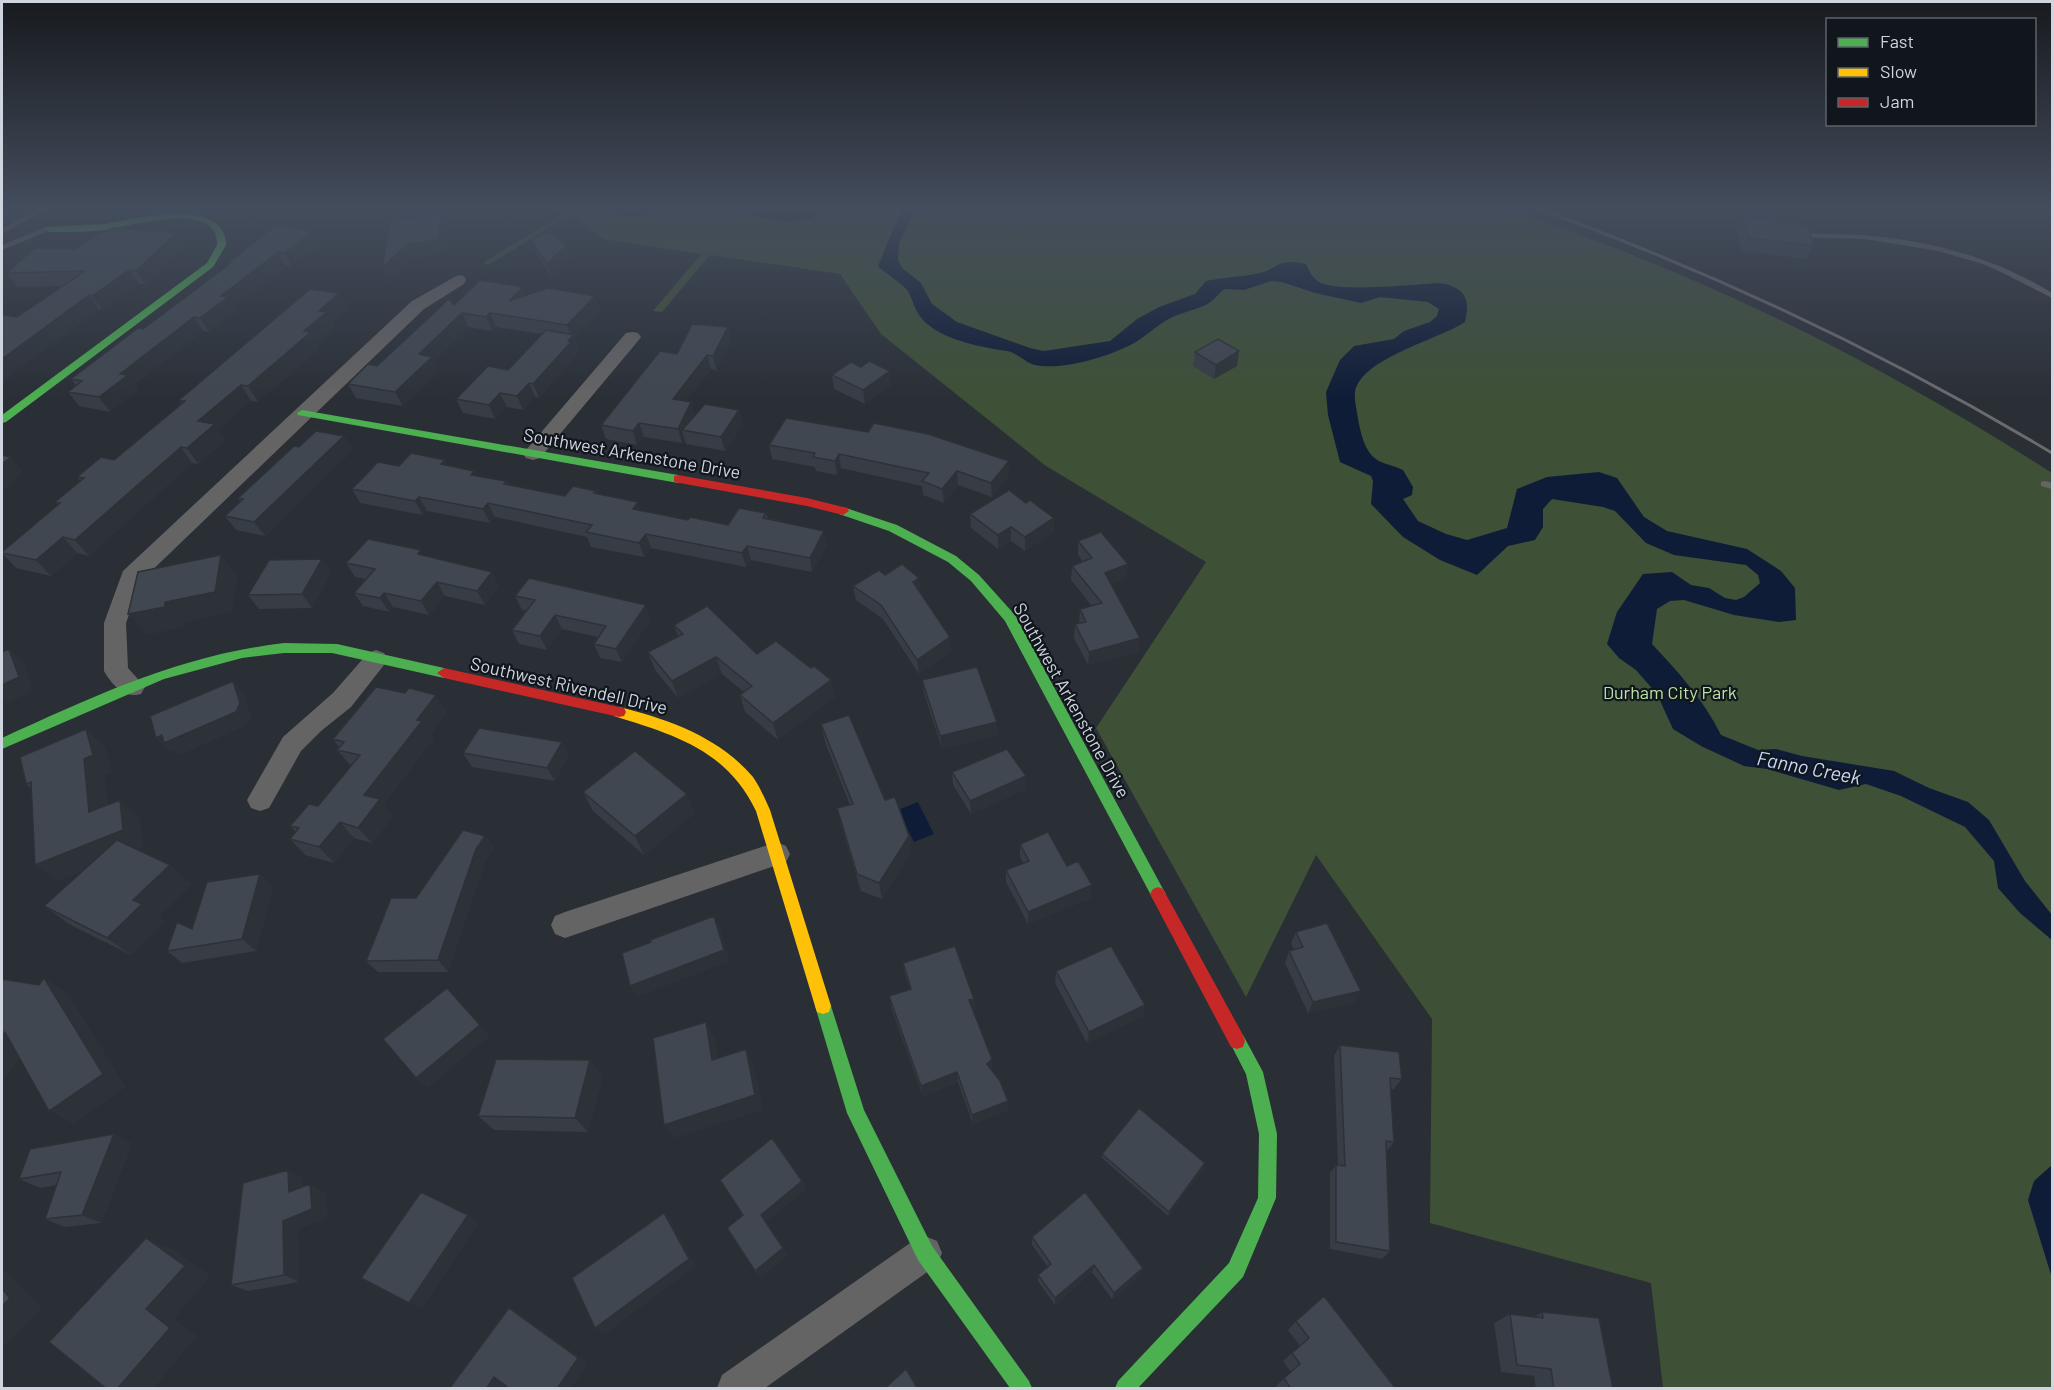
<svg xmlns="http://www.w3.org/2000/svg" width="2054" height="1390" font-family="Barlow,sans-serif">
  <rect width="100%" height="100%" fill="#2a2f36"/>
  <path fill="#3e5036" d="M533,206H1498C1696,271 1878,361 2052,473V1388H1663L1651,1283L1430,1223L1432,1019L1316,855L1246,997L1096,728L1206,562L1046,466L881,334L840,274L710,255L662,312L653,311L701,254L603,239L572,214L488,265L483,263L567,211Z"/>
  <path fill="#0f1c37" d="M597,206H659C639,221 618,217 597,206Z
    M737,206H756L761,208L801,214L808,210L809,206H820L813,218C794,224 752,221 737,206Z
    M903,206H917L899,243L898,260L902,268L921,283L932,304L957,322L1030,348L1044,351L1110,341L1137,319L1159,307L1195,294L1206,281C1224,277 1242,277 1260,273C1281,267 1277,258 1306,264C1310,271 1311,277 1319,282C1338,293 1415,284 1440,283C1464,287 1471,298 1465,322C1440,339 1361,358 1355,392C1354,399 1357,411 1358,419C1361,434 1365,455 1381,462C1388,465 1395,466 1403,470L1413,487L1412,495L1403,499L1418,521L1446,534L1467,540L1507,528L1517,489L1547,477L1599,472L1617,478L1644,517L1667,531L1747,549L1781,571L1795,588L1796,620L1779,622L1734,615L1684,600L1670,601L1657,609L1652,644C1678,672 1704,700 1721,735L1758,750L1776,749L1802,756L1894,771L1929,788L1968,802L1989,820L2025,881L2052,915V940L2020,913L1998,888L1994,861L1965,827L1901,796L1866,784L1839,790L1767,769L1744,766L1701,746L1673,729L1657,694L1636,670L1619,658L1607,644L1617,612L1643,574L1672,572L1691,585L1709,588L1725,598L1736,600L1744,597L1760,583L1758,575L1746,565L1674,555L1646,543L1615,511L1603,507L1552,499L1543,509V527L1535,540L1508,546L1477,575L1440,560L1403,537L1371,504L1373,481L1371,476L1340,462L1328,415L1326,392L1340,360L1354,346L1394,339L1404,331L1430,322L1437,316L1439,309L1428,302L1380,297L1361,303L1315,293L1282,282L1271,281L1244,290L1224,289C1218,295 1211,303 1203,306C1190,312 1180,312 1165,321C1155,327 1146,336 1136,342C1111,356 1063,371 1035,365C1024,362 1018,353 1007,351C981,347 947,341 926,323C916,314 914,304 909,293C906,286 885,273 878,266Z
    M918,802L934,834L914,842L898,810Z
    M2052,1165V1278L2028,1200L2034,1181Z"/>
  <g fill="none" stroke-linecap="round" stroke-linejoin="round">
    <path fill="#656465" fill-rule="evenodd" d="M43,206H52L2,234V229Z
      M46,227L53,229L2,250V245Z
      M1793,233C1803,232 1815,234 1825,234C1905,234 1984,251 2052,293V298L2005,274L1983,264L1938,251L1865,239L1796,237H1793Z
      M2045,481L2052,483V489L2041,486V482Z"/>
    <path fill="#656465" fill-rule="evenodd" d="M458,275L464,276L466,280L464,284L424,309L141,581L126,623L128,668L145,687L141,694C125,699 112,685 104,671V623L123,571L412,301Z
      M632,332L638,333L641,337L638,341L540,458L533,460L526,458L523,454L526,450L626,333Z
      M376,650L384,653L388,659L384,665L351,707L321,731L301,751L269,808L260,811L251,808L247,800L283,737L333,693L368,653Z
      M777,842L786,846L790,854L786,862L565,938L555,934L551,925L555,916L565,912Z
      M925,1236L937,1241L942,1253L937,1265L765,1388H717L722,1375L913,1241Z"/>
    <path fill="#4caf50" fill-rule="evenodd" d="M182,213C201,215 227,221 226,245L213,267L6,422L2,423V415L207,263L217,245C220,199 129,226 106,230C87,232 68,232 49,232L45,229L46,227L105,224L148,216Z
      M302,410L678,475L684,479L678,483L298,415L297,413Z
      M843,507L897,525L956,556L979,575L1015,615L1163,889L1166,894L1163,899L1158,901L1153,899L1005,621L971,581L948,562L889,531L839,514L837,511L839,508Z
      M284,643L337,644L444,668L451,673L444,678L332,653H284L242,658L164,679L2,749V738C97,695 178,656 284,643Z
      M823,998L829,1000L831,1006L864,1110L932,1246L1029,1381L1032,1388H1010L918,1260L847,1113L815,1006L817,1000Z
      M1237,1033L1243,1035L1263,1072L1277,1134L1276,1198L1243,1277L1138,1388H1115L1118,1381L1229,1263L1258,1198L1259,1134L1246,1074L1229,1041L1231,1035Z"/>
    <path fill="#ffc107" fill-rule="evenodd" d="M619,707C668,719 719,737 753,777C760,787 765,799 770,810L831,1006L829,1012L823,1014L817,1012L815,1006L756,811C726,749 674,735 614,716L612,712L614,708Z"/>
    <path fill="#c62828" fill-rule="evenodd" d="M678,475L807,498L847,508L849,511L843,515L807,506L674,482V476Z
      M444,668L619,707L624,708L626,712L624,716L619,717L444,678L437,673Z
      M1158,887L1163,889L1243,1035L1245,1041L1243,1047L1237,1049L1231,1047L1150,894L1153,889Z"/>
    <path stroke="#6b6b6f" stroke-width="3" d="M1531,206C1714,272 1885,353 2052,453"/>
  </g>
  <path fill="#373d45" d="M1743,217L1814,246L1806,259L1742,251L1736,231Z
    M276,225L320,245L292,267L286,266L234,306L236,311L209,332L203,331L135,384L139,389L110,412L79,406L68,392L76,386L71,379L143,329L229,265L228,263Z
    M176,233L185,247L146,284H139L102,309H99L2,381V315L17,317L63,286L18,287L7,273L76,249Z
    M531,239L570,259L552,278L536,253Z
    M339,293L347,309L332,323L335,328L317,343L320,348L258,402L251,401L218,429L226,440L198,464L192,463L89,556L77,553L51,576L16,568L2,553V552L58,505L55,502L80,481L77,477L114,460L182,404L179,400Z
    M526,295L599,310L575,337L579,349L575,353L576,356L539,398L535,397L523,410L507,407L495,419L463,413L456,399L508,370L542,334L496,327L492,331L468,327L434,361L438,371L403,406L356,398L348,384L377,366L454,305Z
    M728,327L731,341L717,371L711,369L686,401L691,402L695,416L739,410L743,425L725,451L686,444L684,438L682,443L644,437L637,445L606,439L601,425L677,354Z
    M1239,351L1237,366L1214,379L1193,366L1195,352Z
    M861,367L891,385L865,404L834,389L832,375Z
    M344,436L353,450L265,536L236,530L225,516L240,502L238,498L299,447Z
    M769,445L1009,475L992,497L958,485L944,503L923,495L922,486L841,468L837,475L816,471L815,467L772,459Z
    M447,466L477,476L506,481L508,484L565,496L596,491L597,494L641,510L688,520L728,525L766,513L768,518L824,531L827,545L812,572L751,560L746,567L651,548L644,557L591,547L587,537L495,517L490,523L427,511L423,515L360,503L352,489Z
    M1026,503L1054,518V532L1025,551L1011,541L998,549L971,528L970,514Z
    M1078,541L1127,578L1111,584L1139,652L1088,665L1074,638L1075,624L1079,623L1080,609L1092,606L1071,580L1072,566L1083,562L1078,555Z
    M424,555L499,586L485,605L445,596L429,615L393,607L389,612L363,606L354,593L365,579L355,577L346,563Z
    M322,559L331,573L312,608L259,609L248,595Z
    M885,575L919,578L920,592L952,651L919,674L883,619L856,600L853,586Z
    M515,596L651,619L622,662L600,658L594,644L598,637L562,629L547,650L519,644L512,630L526,610H522Z
    M674,625L757,654L835,697L778,740L745,712L740,695L744,692L722,674L678,698L655,670L648,652L678,636Z
    M922,680L998,735L942,749L924,693Z
    M405,693L447,712L431,734L434,738L384,804L393,816L372,843L354,838L334,863L305,855L290,839L296,832L290,826L318,806L351,766L337,750L339,747L333,739Z
    M821,724L909,836L911,852L882,899L861,891L841,825L837,808L850,805L825,742Z
    M562,742L569,755L555,781L472,767L463,753Z
    M105,747L112,773L104,776L107,805L139,817L143,847L136,849L170,865L191,884L158,917L165,922L131,955L69,924L44,906L84,870L57,881L31,788L26,784Z
    M952,772L1026,789L971,814L953,785Z
    M583,792L695,813L644,855L593,811Z
    M485,836L494,848L485,862L448,972H378L366,961L416,898Z
    M1020,844L1067,866L1091,898L1028,924L1006,882V870L1023,863L1020,857Z
    M260,874L273,886L256,951L182,963L167,951L192,929Z
    M1296,932L1355,1002L1308,1013L1285,963L1289,951L1294,950L1291,943Z
    M903,963L974,999L975,1010H973L992,1059V1070L1008,1101V1110L973,1124L958,1082L923,1096L891,1007L889,996L910,989L905,975Z
    M1056,971L1143,1016L1087,1043L1055,983Z
    M1340,1045L1402,1079L1394,1089H1391L1394,1142L1387,1151H1386L1390,1251L1382,1259L1330,1249V1173L1336,1165H1338L1334,1056Z
    M603,1076L588,1132L494,1130L478,1116Z
    M132,1143L101,1223L65,1227L45,1219L57,1185L40,1188L19,1179Z
    M1102,1154L1205,1163L1204,1168L1168,1216L1102,1158Z
    M303,1178V1187L325,1192L327,1217L298,1229L299,1282L248,1291L231,1285Z
    M1032,1237L1143,1268L1141,1275L1112,1299L1092,1272L1055,1305L1038,1281V1275L1048,1267L1032,1245Z
    M1542,1312L1613,1389H1536L1534,1376L1501,1372L1494,1323L1510,1314L1534,1317Z
    M1296,1321L1396,1389H1278L1276,1386L1291,1372L1283,1361L1300,1346L1288,1330Z"/>
  <path fill="#2d3238" d="M441,215L446,229L444,254L414,258L389,282L382,268Z
    M313,231L320,245L292,267L285,253Z
    M176,233L185,247L146,284L136,271Z
    M566,246L570,259L552,278L547,264Z
    M278,252L286,266L234,306L236,311L209,332L200,318L221,296Z
    M129,270L139,284L102,309L92,296Z
    M523,287L528,301H509Z
    M339,293L347,309L332,323L335,328L317,343L320,348L258,402L248,386L304,331L319,311Z
    M89,295L99,309L2,381V359Z
    M595,296L599,310L575,337L579,349L575,353L576,356L539,398L533,384L572,337L567,325Z
    M462,313L468,327L434,361L438,371L403,406L395,392L419,354Z
    M490,313L496,327L492,331L486,317Z
    M194,317L203,331L135,384L139,389L110,412L99,397L120,374Z
    M728,327L731,341L717,371L713,356Z
    M1239,351L1237,366L1214,379L1216,365Z
    M707,355L711,369L677,413L673,399Z
    M890,371L891,385L865,404L863,390Z
    M529,383L535,397L523,410L517,396Z
    M241,385L251,401L218,429L226,440L198,464L187,448L198,421Z
    M500,393L507,407L495,419L489,405Z
    M691,402L695,416L682,430L684,438L682,443L678,429Z
    M739,410L743,425L725,451L721,437Z
    M639,423L644,437L637,445L633,431Z
    M344,436L353,450L265,536L254,522Z
    M181,447L192,463L89,556L75,540Z
    M839,454L841,468L837,475L835,461Z
    M11,457L23,471L16,477L17,479L2,492V464Z
    M445,460L452,474L441,464Z
    M1009,461V475L992,497L991,483Z
    M957,471L958,485L944,503L942,489Z
    M419,497L427,511L423,515L415,501Z
    M638,502L643,516L633,509Z
    M488,503L495,517L490,523L483,509Z
    M1054,518V532L1025,551V537Z
    M1011,527V541L998,549V535Z
    M824,531L827,545L812,572L810,558Z
    M646,534L651,548L644,557L639,543Z
    M63,537L77,553L51,576L36,560Z
    M747,546L751,560L746,567L742,553Z
    M221,555L238,576L232,612L183,623V627L147,635L128,614L165,602Z
    M322,559L331,573L312,608L302,594Z
    M1128,564L1127,578L1104,587L1105,573Z
    M492,572L499,586L485,605L477,591Z
    M919,578L920,592L913,582Z
    M437,582L445,596L429,615L421,601Z
    M384,593L393,607L389,612L380,598Z
    M646,605L651,619L622,662L616,649Z
    M555,615L562,629L547,650L540,636Z
    M950,637L952,651L919,674L917,660Z
    M1140,638L1139,652L1088,665L1089,652Z
    M9,649L24,662L34,691L7,703L2,698V685Z
    M716,657L722,674L678,698L672,681Z
    M831,680L835,697L778,740L773,723Z
    M233,681L244,695L252,717L247,725L178,756L172,750L169,751L156,738Z
    M436,695L447,712L431,734L434,738L384,804L393,816L372,843L358,828L364,795L417,720Z
    M997,722L998,735L942,749L940,736Z
    M86,729L105,747L112,773L104,776L109,829L89,812L84,759Z
    M562,742L569,755L555,781L547,768Z
    M1026,776V789L971,814L970,801Z
    M687,794L695,813L644,855L635,836Z
    M120,800L139,817L143,847L57,881L35,865Z
    M340,822L354,838L334,863L319,847Z
    M485,836L494,848L485,862L448,972L438,960L476,849Z
    M909,836L911,852L882,899L879,883Z
    M170,865L191,884L158,917L165,922L131,955L107,938L133,900Z
    M260,874L273,886L256,951L242,939Z
    M1092,885L1091,898L1028,924V912Z
    M714,916L720,928L730,961L637,997L630,986Z
    M44,978L67,992L126,1087L74,1124L49,1111Z
    M447,988L490,1036L427,1088L416,1078Z
    M1361,991L1355,1002L1308,1013L1313,1002Z
    M974,999L975,1010L970,1011L969,1000Z
    M1145,1005L1143,1016L1087,1043L1089,1032Z
    M706,1022L715,1038L721,1075L712,1060Z
    M5,1032L29,1045L3,1081H2V1036Z
    M746,1049L754,1065L763,1110L675,1138L664,1125Z
    M992,1059L993,1069L988,1074L987,1064Z
    M590,1060L603,1076L588,1132L575,1118Z
    M957,1072L958,1082L923,1096L921,1086Z
    M1008,1101V1110L973,1124L972,1115Z
    M114,1134L132,1143L101,1223L82,1215Z
    M1205,1163L1204,1168L1168,1216L1169,1212Z
    M288,1170L303,1178L304,1201L289,1192Z
    M802,1181L807,1189L766,1222L788,1255L761,1278L755,1271L761,1215Z
    M310,1184L325,1192L327,1217L298,1229L299,1282L284,1275L283,1221Z
    M664,1213L671,1221L696,1266L605,1334L595,1328Z
    M468,1215L479,1223L422,1309L409,1303Z
    M146,1238L173,1249L211,1276L174,1319L197,1336L153,1389H117L146,1309Z
    M1094,1265L1092,1272L1055,1305V1298Z
    M2,1268L42,1308L2,1348Z
    M1143,1268L1141,1275L1112,1299L1114,1293Z
    M509,1308L520,1314L588,1363L571,1389H557Z
    M494,1377L506,1382L501,1389H486Z"/>
  <path fill="#404750" stroke="#2d3238" stroke-width="1.5" d="M441,215L438,240L408,244L382,268L390,222Z
    M1743,217L1807,225L1814,246L1749,238Z
    M276,225L313,231L285,253L278,252L221,296L228,297L200,318L194,317L120,374L128,375L99,397L68,392L82,381L71,379L138,328L143,329L230,264L228,263Z
    M114,228L176,233L136,271L129,270L92,296L89,295L2,359V315L17,317L85,271L7,273L35,248L76,249L94,236Z
    M551,232L566,246L547,264L531,239Z
    M480,280L523,287L509,301L548,288L595,296L567,325L490,313L486,317L462,313L419,354L432,357L395,392L348,384L368,364L377,366L449,299L454,305Z
    M310,289L339,293L319,311L327,312L304,331L311,332L248,386L241,385L198,421L215,424L187,448L181,447L75,540L63,537L36,560L2,553V552L60,503L55,502L84,478L77,477L101,457L114,460L185,401L179,400Z
    M692,324L728,327L713,356L707,355L673,399L691,402L678,429L639,423L633,431L601,425L660,351L677,354Z
    M546,330L574,335L568,341L571,342L533,384L529,383L517,396L500,393L489,405L456,399L488,366L508,370Z
    M1218,339L1239,351L1216,365L1195,352Z
    M869,361L890,371L863,390L832,375L851,362L861,367Z
    M705,404L739,410L721,437L682,430Z
    M786,418L868,432L874,423L928,434L1009,461L991,483L957,471L942,489L922,481L929,473L839,454L835,461L813,457L815,453L769,445Z
    M316,431L344,436L254,522L225,516L243,499L238,498L294,446L299,447Z
    M411,453L445,460L441,464L474,471L471,475L506,481L504,484L565,496L573,486L596,491L594,493L638,502L633,509L688,520L690,517L728,525L739,508L766,513L763,518L824,531L810,558L747,546L742,553L646,534L639,543L586,532L592,525L488,503L483,509L419,497L415,501L352,489L378,462L399,466Z
    M2,455L11,457L2,464Z
    M1009,490L1026,503L1030,500L1054,518L1025,537L1011,527L998,535L970,514Z
    M1101,532L1128,564L1105,573L1140,638L1089,652L1075,624L1086,622L1080,609L1102,603L1072,566L1092,558L1078,541Z
    M368,539L421,550L418,554L492,572L477,591L437,582L421,601L384,593L380,598L354,593L375,569L346,563Z
    M221,555L215,592L165,602V607L128,614L138,572Z
    M322,559L302,594L248,595L269,560Z
    M902,564L919,578L913,582L950,637L917,660L881,605L853,586L879,570L885,575Z
    M529,578L646,605L616,649L594,644L606,626L555,615L540,636L512,630L535,600L515,596Z
    M707,606L757,654L776,641L811,668L814,666L831,680L773,723L740,695L752,686L716,657L672,681L648,652L683,634L674,625Z
    M9,649L19,677L2,685V652Z
    M977,667L997,722L940,736L922,680Z
    M233,681L240,703L236,712L164,743L162,735L156,738L150,716Z
    M376,687L405,693L409,688L436,695L417,720L422,721L364,795L380,799L358,828L340,822L319,847L290,839L299,828L290,826L309,804L318,806L360,755L337,750L344,742L333,739Z
    M849,715L885,800L895,797L909,836L879,883L857,874L837,808L853,804L821,724Z
    M479,728L562,742L547,768L463,753Z
    M86,729L93,755L84,759L89,812L120,800L123,830L35,865L31,782L26,784L20,757Z
    M1007,749L1026,776L970,801L952,772Z
    M635,751L687,794L635,836L583,792Z
    M463,830L485,836L476,849L438,960L366,961L391,898H416Z
    M1048,832L1067,866L1078,861L1092,885L1028,912L1006,870L1029,861L1020,844Z
    M117,840L170,865L133,900L142,904L107,938L44,906Z
    M260,874L242,939L167,951L177,922L192,929L207,882Z
    M714,916L724,950L630,986L622,953L651,942L650,940Z
    M1327,923L1361,991L1313,1002L1289,951L1303,947L1296,932Z
    M955,946L974,999L969,1000L992,1059L987,1064L1000,1081L1008,1101L972,1115L957,1072L921,1086L889,996L911,989L903,963Z
    M1111,946L1145,1005L1089,1032L1056,971Z
    M44,978L103,1074L49,1111L5,1032L2,1036V979L39,985Z
    M447,988L480,1025L416,1078L383,1039Z
    M706,1022L712,1060L746,1049L755,1095L664,1125L653,1038Z
    M1340,1045L1399,1052L1402,1079L1390,1078L1394,1142L1386,1141L1390,1251L1336,1242V1165L1345,1166Z
    M496,1059L590,1060L575,1118L478,1116Z
    M1139,1108L1205,1163L1169,1212L1102,1154Z
    M114,1134L82,1215L45,1219L61,1172L19,1179L30,1149Z
    M772,1138L802,1181L761,1215L783,1248L755,1271L727,1228L743,1215L720,1180Z
    M288,1170L289,1192L310,1184L312,1209L283,1221L284,1275L231,1285L243,1183Z
    M421,1192L468,1215L409,1303L361,1278Z
    M1085,1192L1143,1268L1114,1293L1094,1265L1055,1298L1038,1275L1051,1264L1032,1237Z
    M664,1213L689,1259L595,1328L572,1278Z
    M146,1238L185,1266L146,1309L170,1328L117,1389H107L49,1342Z
    M2,1289L10,1298L2,1306Z
    M1324,1296L1396,1389H1291L1284,1378L1300,1364L1292,1353L1309,1338L1296,1321Z
    M509,1308L578,1358L557,1389H510L494,1377L486,1389H449Z
    M1542,1312L1599,1318L1613,1389H1554L1551,1369L1517,1365L1510,1314L1543,1318Z
    M906,1369L918,1389H884Z"/>
  <linearGradient id="sky" x2="0" y2="1"><stop stop-color="#171a1e"/><stop offset="0.52" stop-color="#444d5d"/><stop offset="1" stop-color="#444d5d" stop-opacity="0"/></linearGradient>
  <rect width="2054" height="400" fill="url(#sky)"/>
  <g text-anchor="middle" dominant-baseline="central" stroke-width="4.5" stroke-linejoin="round" paint-order="stroke">
    <g font-size="18" fill="#cfd5df" stroke="#11161c">
      <text transform="translate(632 453) rotate(10)">Southwest Arkenstone Drive</text>
      <text transform="translate(569 685) rotate(13)">Southwest Rivendell Drive</text>
      <text transform="translate(1072 700) rotate(61)">Southwest Arkenstone Drive</text>
    </g>
    <g font-size="18" fill="#bae2a6" stroke="#11161c">
      <text x="1670" y="692">Durham City Park</text>
    </g>
    <g font-size="20" font-style="italic" fill="#c5d8fc" stroke="#11161c">
      <text transform="translate(1809 767) rotate(11)">Fanno Creek</text>
    </g>
  </g>
  <rect width="2054" height="1390" fill="none" stroke="#cfd5df" stroke-width="6"/>
  <rect x="1826" y="18" width="210" height="108" fill="#11161c" stroke="#5d626a" stroke-width="1.5"/>
  <rect x="1838" y="38" width="30" height="9" fill="#4caf50" stroke="#5d626a" stroke-width="1.5"/>
  <text x="1880" y="48" font-size="18" fill="#cfd5df">Fast</text>
  <rect x="1838" y="68" width="30" height="9" fill="#ffc107" stroke="#5d626a" stroke-width="1.5"/>
  <text x="1880" y="78" font-size="18" fill="#cfd5df">Slow</text>
  <rect x="1838" y="98" width="30" height="9" fill="#c62828" stroke="#5d626a" stroke-width="1.5"/>
  <text x="1880" y="108" font-size="18" fill="#cfd5df">Jam</text>
</svg>
